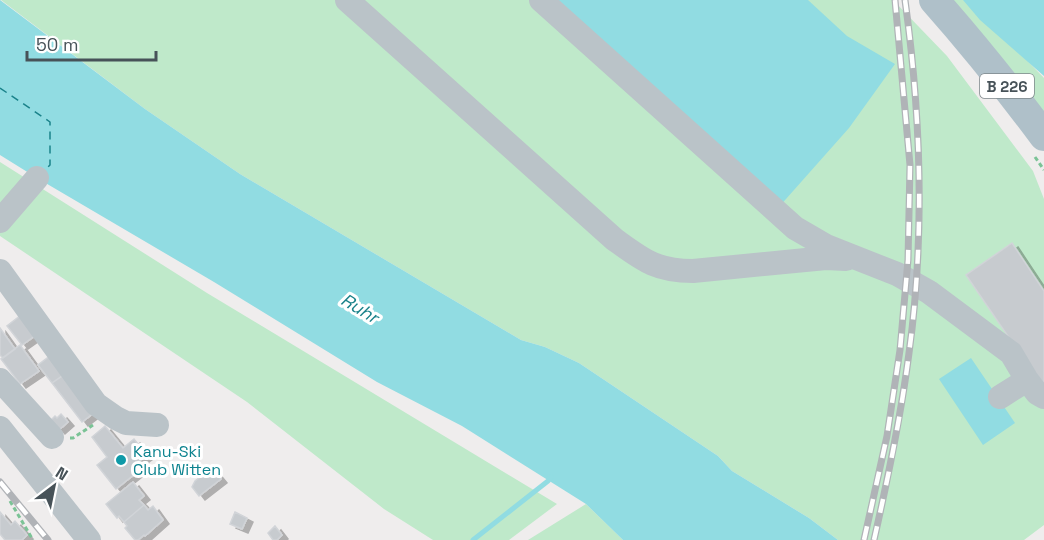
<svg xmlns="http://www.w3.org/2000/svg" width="1044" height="540" font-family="'Space Grotesk',sans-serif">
  <defs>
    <filter id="shadow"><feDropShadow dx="6" dy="4" stdDeviation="0" flood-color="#0004"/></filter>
  </defs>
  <rect width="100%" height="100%" fill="#efeded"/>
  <path fill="#bfe9ca" d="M1,0H893L947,56L1033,171L1044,199V525L1024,540H838L809,518L732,471L718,456L579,363L545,347L521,340L240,174L145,109Z
    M952,0H969L1044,78V112L969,18Z
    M0,162L207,293L557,504L509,540H433L384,509L247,402L0,236Z
    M586,504L623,540H528Z"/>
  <path fill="#91dce2" d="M0,0L145,109L240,174L521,340L545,347L579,363L718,456L732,471L809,518L838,540H623L586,504L462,426L377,382L214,282L37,178L0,155Z
    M546,0H808L847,36L895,64L849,128L778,208Z
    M963,0H1044V76L980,20Z
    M971,358L1015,423L983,445L939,379Z"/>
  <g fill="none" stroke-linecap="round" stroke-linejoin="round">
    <path stroke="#91dce2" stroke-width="5" d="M473,540L548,481L551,477"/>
    <path stroke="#1a828a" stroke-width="1.5" stroke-dasharray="8 6" stroke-linecap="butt" d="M0,88L50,122V165L46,169"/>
  </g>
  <path fill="#c7cbcf" stroke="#d1d4d8" stroke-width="1.5" filter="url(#shadow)" d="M1012,243L1044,291V384L1025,361L966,275Z
    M21,315L36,335L22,345L7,326Z
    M0,328L15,349L3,358L0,355Z
    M20,345L39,371L20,384L1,359Z
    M51,355L65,374L52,383L38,365Z
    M65,374L95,412L82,422L52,383Z
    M61,414L68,422L59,430L51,420L55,416L57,418Z
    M105,426L123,448L134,439L147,455L135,464L140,470L116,489L97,465L107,457L92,437Z
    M212,468L221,479L199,496L192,487L195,481Z
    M133,482L144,496L139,500L144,505L124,522L119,516L117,518L106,504Z
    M144,505L148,510L153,506L163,520L145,536L144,535L138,540H135L125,528L127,526L124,522Z
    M0,512L11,525L15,521L27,535L22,540H5L0,534Z
    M235,512L247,518L242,529L230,524Z
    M275,526L282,535L277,540H273L268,533Z"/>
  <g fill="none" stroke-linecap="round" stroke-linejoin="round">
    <path stroke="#7bc396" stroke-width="3" stroke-dasharray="4.5 3" stroke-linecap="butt" d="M1035,157L1044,170
      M70,438H73L93,425
      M10,501L33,540"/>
    <path stroke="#bac3c8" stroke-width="24" d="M347,0L614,239C643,260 656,271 693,271L826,258L846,259
      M541,0L795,228L826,246L897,274L929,292L1011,353L1027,380L1037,393L1044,397
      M0,221L37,178
      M0,271L96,404L116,418L126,423L157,425
      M0,380L52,437
      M1000,397L1027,380
      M0,428L89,540"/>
    <path stroke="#afc0c9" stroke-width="30" d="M934,0C973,44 1009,89 1044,136"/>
    <g stroke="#b0b3b7" stroke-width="7">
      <path id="rail" d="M0,482L48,540
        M864,540L887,436L900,350L908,260L910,165L895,0
        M874,540C888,478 901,416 909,353C925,236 921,116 905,0"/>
    </g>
    <use href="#rail" stroke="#fff" stroke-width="4.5" stroke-dasharray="14" stroke-linecap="butt"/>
  </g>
  <circle fill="#0f9aa8" stroke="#fff" stroke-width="2" cx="121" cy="460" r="6"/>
  <g text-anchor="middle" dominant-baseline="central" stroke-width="6" stroke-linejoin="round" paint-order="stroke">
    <rect fill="#fff" stroke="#7e868a" stroke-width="1.5" x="980" y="74" width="54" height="24" rx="4.5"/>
    <g font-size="15" font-weight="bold" fill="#475258">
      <text x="1007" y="86">B 226</text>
    </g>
    <g font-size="16" fill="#0d838f" stroke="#fff" text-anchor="start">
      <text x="133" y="451">Kanu-Ski<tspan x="133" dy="18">Club Witten</tspan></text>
    </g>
    <g font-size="18" font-style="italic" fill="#1a828a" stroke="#fff">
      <text transform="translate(360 308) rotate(31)">Ruhr</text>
    </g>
  </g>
  <g transform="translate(54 486) rotate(32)" stroke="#ffffff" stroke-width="4.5" paint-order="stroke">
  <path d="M0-4.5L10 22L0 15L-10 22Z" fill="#475258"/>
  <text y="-9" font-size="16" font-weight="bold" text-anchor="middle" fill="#475258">N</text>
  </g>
  <path d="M27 51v9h129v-9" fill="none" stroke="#475258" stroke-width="3"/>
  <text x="36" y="51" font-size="18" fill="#475258" stroke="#ffffff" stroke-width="4.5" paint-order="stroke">50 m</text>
</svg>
